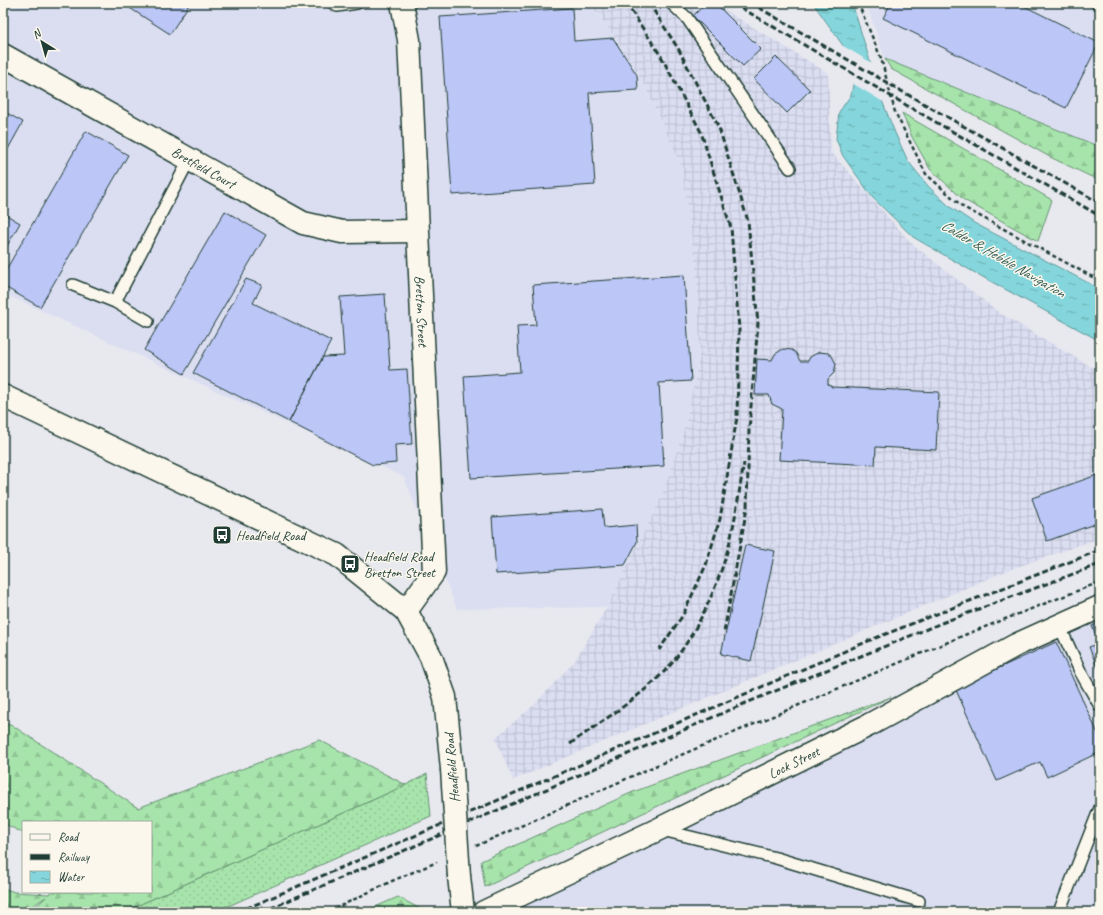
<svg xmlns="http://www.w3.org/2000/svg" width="1103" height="915" font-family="Caveat,sans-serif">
  <defs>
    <pattern id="industrial-grid" width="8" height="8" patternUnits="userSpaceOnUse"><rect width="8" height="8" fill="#dbdef1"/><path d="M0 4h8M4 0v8" fill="none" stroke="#bcbfcf"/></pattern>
    <pattern id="grass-dots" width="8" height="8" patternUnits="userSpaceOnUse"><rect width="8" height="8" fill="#a7e4ab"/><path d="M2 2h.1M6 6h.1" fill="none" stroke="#8fc494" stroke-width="1.8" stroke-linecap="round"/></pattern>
    <pattern id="forest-firs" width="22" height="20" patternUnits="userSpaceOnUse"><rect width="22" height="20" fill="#a7e4ab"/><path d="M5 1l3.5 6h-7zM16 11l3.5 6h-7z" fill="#8fc494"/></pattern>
    <pattern id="water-ripples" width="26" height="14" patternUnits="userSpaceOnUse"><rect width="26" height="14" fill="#85d6dc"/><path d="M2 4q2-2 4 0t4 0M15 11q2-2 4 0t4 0" fill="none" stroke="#6cafb3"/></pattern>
  </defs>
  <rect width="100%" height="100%" fill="#e8e8ef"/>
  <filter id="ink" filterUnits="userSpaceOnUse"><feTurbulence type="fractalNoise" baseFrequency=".025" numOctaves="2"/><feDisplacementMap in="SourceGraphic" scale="8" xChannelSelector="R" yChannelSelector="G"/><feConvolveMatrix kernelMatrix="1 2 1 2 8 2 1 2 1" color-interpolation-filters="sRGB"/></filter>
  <g filter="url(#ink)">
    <path fill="#dbdef1" d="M3,3H589L613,34L643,82L681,165L697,276L700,353L685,426L661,498L607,607L457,609L404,477L3,293Z
      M866,3H1100V147L885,59Z
      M1100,617V912H538L521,906L1070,629Z"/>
    <path fill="url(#industrial-grid)" d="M589,3H713L828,73L831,152L911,243L998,312L1100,372V538L1006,571L513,780L495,738L533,706L574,662L607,607L661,498L685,426L700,353L697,276L681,165L643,82L613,34Z"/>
    <path fill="url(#grass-dots)" stroke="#639070" d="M427,774L431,816L215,912H123L406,785Z"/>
    <path fill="url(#forest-firs)" stroke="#639070" d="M885,59L1100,147V181L1050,157L891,69Z
      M902,113L1052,200L1038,241L964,200L930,169L912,137Z
      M891,697L485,887L481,861L633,792Z
      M3,723L13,726L138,808L319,740L406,785L123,912H30L46,897L23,912H3V888L14,892L49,894L50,892H151V822H23V833L3,823Z
      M398,897L426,912H364Z
      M521,906L538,912H518Z"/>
    <path fill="url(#water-ripples)" stroke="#5c9999" d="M813,3H852L883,103L895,133L908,161L928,186L950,207L974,223L1100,289V341L970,270L913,237L873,198L843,156L836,139L839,112L851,95L854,80L844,47Z"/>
    <path fill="#e8e8ef" d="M838,43L872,63L885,103L852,83L842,48Z"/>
    <path fill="#bcc6f7" stroke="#1f3d34" d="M122,3H190L170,34Z
      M706,3H715L761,49L743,66L693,16Z
      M891,3H1018L1099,43L1066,108L883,18Z
      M572,8L574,41L613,38L637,75L638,90L589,93L595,185L452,195L440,17Z
      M776,57L810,90L787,113L754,79Z
      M3,111L23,122L3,158Z
      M86,131L128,155L40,307L3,286V275Z
      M225,211L266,235L184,374L144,350Z
      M3,213L20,223L3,253Z
      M684,275L691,381L659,383L664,466L471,478L464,376L520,372L517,326L536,325L533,285Z
      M246,279L262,285L253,303L331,341L289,422L193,373Z
      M385,294L390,370L407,369L412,444L395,445L396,463L373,465L289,422L323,357L344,356L340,297Z
      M783,349L792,350L796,353L800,361H808L810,357L819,352L828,353L832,356L836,364L834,373L828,379V384L832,387L939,392L936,450L876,447L875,465L779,460L782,409L772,404L769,395H755L757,359L772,360L775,354Z
      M1100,474V522L1047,541L1032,498Z
      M602,509L604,528L636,525L637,542L625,565L496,574L492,517Z
      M745,545L775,551L751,661L721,654Z
      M1100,623V674L1089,647L1099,643L1092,626Z
      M1056,642L1100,738V752L1047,777L1040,762L997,781L955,688Z"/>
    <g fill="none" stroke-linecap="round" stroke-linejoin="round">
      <g stroke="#1f3d34" stroke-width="14">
        <path id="lane" d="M333,3L337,6L357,3
          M671,3L687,18L790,168
          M1097,3L1100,5
          M73,285L115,302L189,160
          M115,302L148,321
          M1059,625L1081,673L1100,706
          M662,830L776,858L919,901
          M1059,912L1100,808"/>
      </g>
      <g stroke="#1f3d34" stroke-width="25">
        <g id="street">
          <path id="s1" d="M3,55L303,223L342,232L417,231"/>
          <path id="s2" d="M484,912L659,829L869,725L1016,645L1100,607"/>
        </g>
      </g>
      <g stroke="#1f3d34" stroke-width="25">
        <g id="secondary">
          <path id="s3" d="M402,3L409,40L434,572L406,611"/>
          <path d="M3,396L337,555L406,611L431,657L445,697L452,769"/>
          <path d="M459,876L463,912"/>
        </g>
      </g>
      <path stroke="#1f3d34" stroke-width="2.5" stroke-dasharray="4 3" stroke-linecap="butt" d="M858,3L881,58L895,112L926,174L963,207L1100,281
        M476,846L655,766L967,634L1100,582
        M328,912L392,881L437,862"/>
      <use href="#lane" stroke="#fbf7ec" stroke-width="11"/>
      <use href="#street" stroke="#fbf7ec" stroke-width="22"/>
      <use href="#secondary" stroke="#fbf7ec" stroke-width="22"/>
      <path stroke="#1f3d34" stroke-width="3" stroke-dasharray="6 3" stroke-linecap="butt" d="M626,3L661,56L701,132L731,228L739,329L737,417L720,519L706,565L683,615L659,650
        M649,3L679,50L719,128L748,221L758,323L749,430L747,507L724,632
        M733,3L906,105L1100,216
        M751,3L903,92L1100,203
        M570,744C602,721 646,694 672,663C700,629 723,575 732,532C737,509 740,486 744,463
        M238,912L873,639L1100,550
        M262,912L746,703L944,622L1100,564"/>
      <g stroke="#1f3d34" stroke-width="25" stroke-linecap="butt">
        <path id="secondary-bridge" d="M452,769L459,876"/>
      </g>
      <use href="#secondary-bridge" stroke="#fbf7ec" stroke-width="22"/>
    </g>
  </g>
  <defs>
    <g id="bus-square" transform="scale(1)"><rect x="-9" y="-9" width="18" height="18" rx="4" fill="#1f3d34" stroke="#fbf7ec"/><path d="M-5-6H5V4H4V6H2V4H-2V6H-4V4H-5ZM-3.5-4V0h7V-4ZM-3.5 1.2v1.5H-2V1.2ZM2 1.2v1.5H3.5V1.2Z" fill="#fff"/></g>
  </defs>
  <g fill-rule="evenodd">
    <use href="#bus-square" x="222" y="535"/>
    <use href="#bus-square" x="350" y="564"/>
  </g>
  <g text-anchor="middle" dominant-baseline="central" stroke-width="3" stroke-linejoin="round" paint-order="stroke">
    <g font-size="14" fill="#1f3d34" stroke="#fbf7ec">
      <text stroke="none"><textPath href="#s1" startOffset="230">Bretfield Court</textPath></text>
      <text stroke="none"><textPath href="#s3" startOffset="309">Bretton Street</textPath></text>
      <text stroke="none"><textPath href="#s2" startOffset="344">Lock Street</textPath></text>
      <text transform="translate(452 768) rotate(-95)">Headfield Road</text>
    </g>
    <g font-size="14" fill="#1f3d34" stroke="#fbf7ec" text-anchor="start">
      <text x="236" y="535">Headfield Road</text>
      <text x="364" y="556">Headfield Road<tspan x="364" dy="16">Bretton Street</tspan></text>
    </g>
    <g font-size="15" font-style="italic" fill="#335c56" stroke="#fbf7ec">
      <text transform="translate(1003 259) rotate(30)">Calder &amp; Hebble Navigation</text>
    </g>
  </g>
  <rect width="1103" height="915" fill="none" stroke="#fbf7ec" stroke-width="16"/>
  <rect x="8" y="8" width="1087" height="899" fill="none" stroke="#1f3d34" stroke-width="1.5" filter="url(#ink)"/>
  <rect x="22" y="821" width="130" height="72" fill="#fbf7ec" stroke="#a3ada2"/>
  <rect x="30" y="834" width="20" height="6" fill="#fbf7ec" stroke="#a3ada2"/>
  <text x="58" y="841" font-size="12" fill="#1f3d34">Road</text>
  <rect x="30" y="854" width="20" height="6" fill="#1f3d34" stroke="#a3ada2"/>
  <text x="58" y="861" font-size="12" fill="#1f3d34">Railway</text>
  <rect x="30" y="871" width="20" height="12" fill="url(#water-ripples)" stroke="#a3ada2"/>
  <text x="58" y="881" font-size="12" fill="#1f3d34">Water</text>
  <g transform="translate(42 42) rotate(323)" stroke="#fbf7ec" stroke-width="3" paint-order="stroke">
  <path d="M0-3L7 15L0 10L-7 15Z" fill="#1f3d34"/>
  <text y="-6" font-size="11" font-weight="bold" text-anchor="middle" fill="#1f3d34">N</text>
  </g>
</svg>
